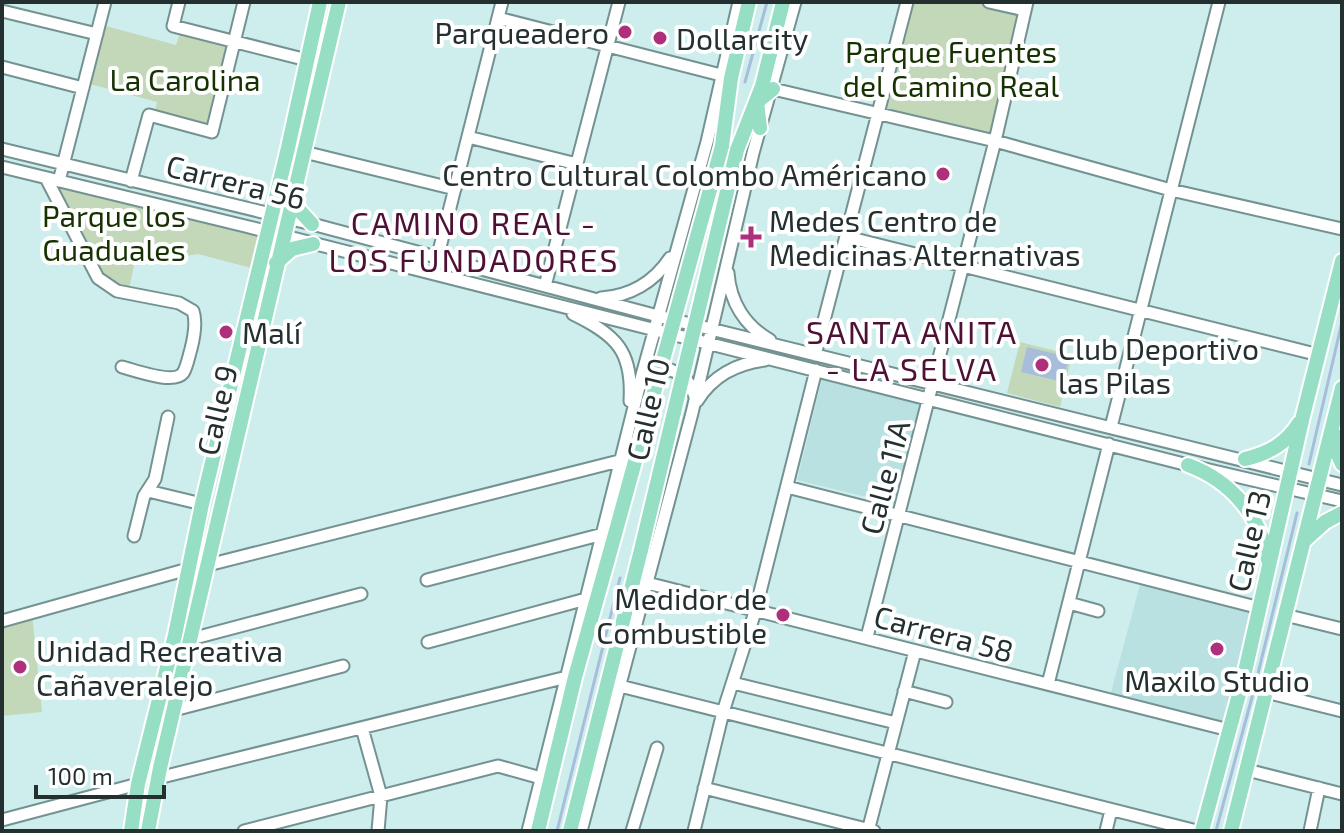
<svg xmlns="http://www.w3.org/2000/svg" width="1344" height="833" font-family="'Exo 2',sans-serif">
  <rect width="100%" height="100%" fill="#ceeded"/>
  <path fill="#b9e1e1" d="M822,379L920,403L895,504L797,480Z
    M1142,577L1260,608L1229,730L1109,700Z"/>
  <path fill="#c3d8b9" d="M907,2H989L1025,11L995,141L879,115Z
    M106,26L176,45L180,33L230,46L208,126L155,112L157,102L90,84Z
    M46,178L268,232L259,270L198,254L134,265L128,294L98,278Z
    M1020,342L1072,355L1060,407L1007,393Z
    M32,614L42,712L2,716V621Z"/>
  <path fill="#a7bddb" d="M1027,347L1069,357L1063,382L1021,372Z"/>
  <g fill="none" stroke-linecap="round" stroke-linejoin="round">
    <path stroke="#a7bddb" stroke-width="3" d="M745,82L767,2
      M1309,464L1342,322
      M557,831L620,578
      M1216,831L1255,686L1297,513"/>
    <g stroke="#759292" stroke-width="15">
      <path id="minor" d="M179,2L173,26L307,60
        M989,2L1025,10
        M2,11L97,34
        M498,18L721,75
        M2,67L83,88
        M773,89L995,141L1171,190L1342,229
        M468,137L577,164
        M2,149L312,224L658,316L1342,485
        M304,152L455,189
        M2,167L245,226L1188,465L1342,501
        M46,178L98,278L117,291L179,303L193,311C197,322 194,337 191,349C189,355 187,367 183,373C174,385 134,370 122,367
        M59,181L105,2
        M131,181L149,115L212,132L244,2
        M847,237L1319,355
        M437,259L502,2
        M728,273C730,302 745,326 770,340
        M545,286L619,2
        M601,298C630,296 654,282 670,258
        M573,314C616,335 633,351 630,401
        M815,355L907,2
        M655,369C675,367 690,377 695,397
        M697,401C713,376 735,364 765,360
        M1111,427L1219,2
        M787,487L1260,608
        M148,491L202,504
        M134,536L144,496L155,479L168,417
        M208,565L623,460
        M427,580L603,534
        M647,583L1229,730
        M1069,603L1098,611
        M1285,615L1342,629
        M2,621L188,569
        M867,637L995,141L1027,2
        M191,639L361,594
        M428,642L586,599
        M733,683L896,723
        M1048,684L1109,444
        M620,686L1197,831
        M904,691L946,702
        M1266,692L1342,711
        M174,710L343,666
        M362,728L381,796L378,831
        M1247,770L1342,794
        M158,778L567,677
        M704,788L874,831
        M2,820L138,784
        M244,831L498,766L541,778
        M528,831L642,375L707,142L739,2
        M581,831L692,413L753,153L795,2
        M632,831L657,748
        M694,831L723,712L755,612L816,370
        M868,831L915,651
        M1106,831L1111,810
        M1310,831L1319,788"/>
    </g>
    <g stroke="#fff" stroke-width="18">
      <path id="major" d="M760,128L757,102L773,89
        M722,146L731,78L749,2
        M737,150L762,86L783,2
        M293,196L300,211L312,224
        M276,263L292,249L313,244
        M1334,434L1335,448L1342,464
        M1245,459C1269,453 1286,444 1299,423
        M1188,465C1231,481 1260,515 1268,560
        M1305,540L1325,522L1342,513
        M131,831L138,784L175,635L202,504L288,148L320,2
        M148,831L160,768L339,2
        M538,831L575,677L615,534
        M570,831L641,550
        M1202,831L1244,676L1303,416L1342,261
        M1231,831L1342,388"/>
    </g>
    <use href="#minor" stroke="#fff" stroke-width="11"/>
    <use href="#major" stroke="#96dfc4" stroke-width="14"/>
    <g stroke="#fff" stroke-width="18" stroke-linecap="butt">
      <path id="major-bridge" d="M615,534L722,146
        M641,550L737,150"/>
    </g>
    <use href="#major-bridge" stroke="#96dfc4" stroke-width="14"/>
  </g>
  <g fill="#ae2f7c" stroke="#fff" stroke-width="3">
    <circle cx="625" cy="32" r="8"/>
    <circle cx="660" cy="38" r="8"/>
    <circle cx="943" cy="174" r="8"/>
    <path d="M747 225h8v8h8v8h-8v8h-8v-8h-8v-8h8z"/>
    <circle cx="226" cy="332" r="8"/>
    <circle cx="1042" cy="365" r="8"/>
    <circle cx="783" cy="615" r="8"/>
    <circle cx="1217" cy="649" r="8"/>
    <circle cx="20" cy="667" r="8"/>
  </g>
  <g text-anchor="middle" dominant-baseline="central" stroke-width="8" stroke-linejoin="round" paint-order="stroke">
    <g font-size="30" fill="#243030" stroke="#fff" text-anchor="start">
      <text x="609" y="32" text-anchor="end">Parqueadero</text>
      <text x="676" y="38">Dollarcity</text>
      <text x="927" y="174" text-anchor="end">Centro Cultural Colombo Américano</text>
      <text x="769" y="220">Medes Centro de<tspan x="769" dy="34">Medicinas Alternativas</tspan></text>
      <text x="242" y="332">Malí</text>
      <text x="1058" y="348">Club Deportivo<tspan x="1058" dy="34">las Pilas</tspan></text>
      <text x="767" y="598" text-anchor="end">Medidor de<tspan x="767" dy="34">Combustible</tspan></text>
      <text x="36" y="650">Unidad Recreativa<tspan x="36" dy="34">Cañaveralejo</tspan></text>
      <text x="1217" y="680" text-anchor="middle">Maxilo Studio</text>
    </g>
    <g font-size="30" fill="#163203" stroke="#fff">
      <text x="951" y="51">Parque Fuentes<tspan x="951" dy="34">del Camino Real</tspan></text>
      <text x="185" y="79">La Carolina</text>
      <text x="114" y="215">Parque los<tspan x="114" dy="34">Guaduales</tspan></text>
    </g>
    <g font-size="30" fill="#243030" stroke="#fff">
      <text transform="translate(236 181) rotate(14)">Carrera 56</text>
      <text transform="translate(647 409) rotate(-77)">Calle 10</text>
      <text transform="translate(216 410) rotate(-77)">Calle 9</text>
      <text transform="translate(884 477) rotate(-75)">Calle 11A</text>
      <text transform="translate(1248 541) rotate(-77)">Calle 13</text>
      <text transform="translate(944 633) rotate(15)">Carrera 58</text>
    </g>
    <g font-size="32" letter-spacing="2" fill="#4e1135" stroke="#fff">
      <text x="474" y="222">CAMINO REAL -<tspan x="474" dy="37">LOS FUNDADORES</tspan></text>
      <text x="912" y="331">SANTA ANITA<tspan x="912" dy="37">- LA SELVA</tspan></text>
    </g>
  </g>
  <rect width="1344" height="833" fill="none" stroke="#243030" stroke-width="8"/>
  <path d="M36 785v12h128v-12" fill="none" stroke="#243030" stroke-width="4"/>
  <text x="48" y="785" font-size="24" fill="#243030" stroke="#ffffff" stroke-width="6" paint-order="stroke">100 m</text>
</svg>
